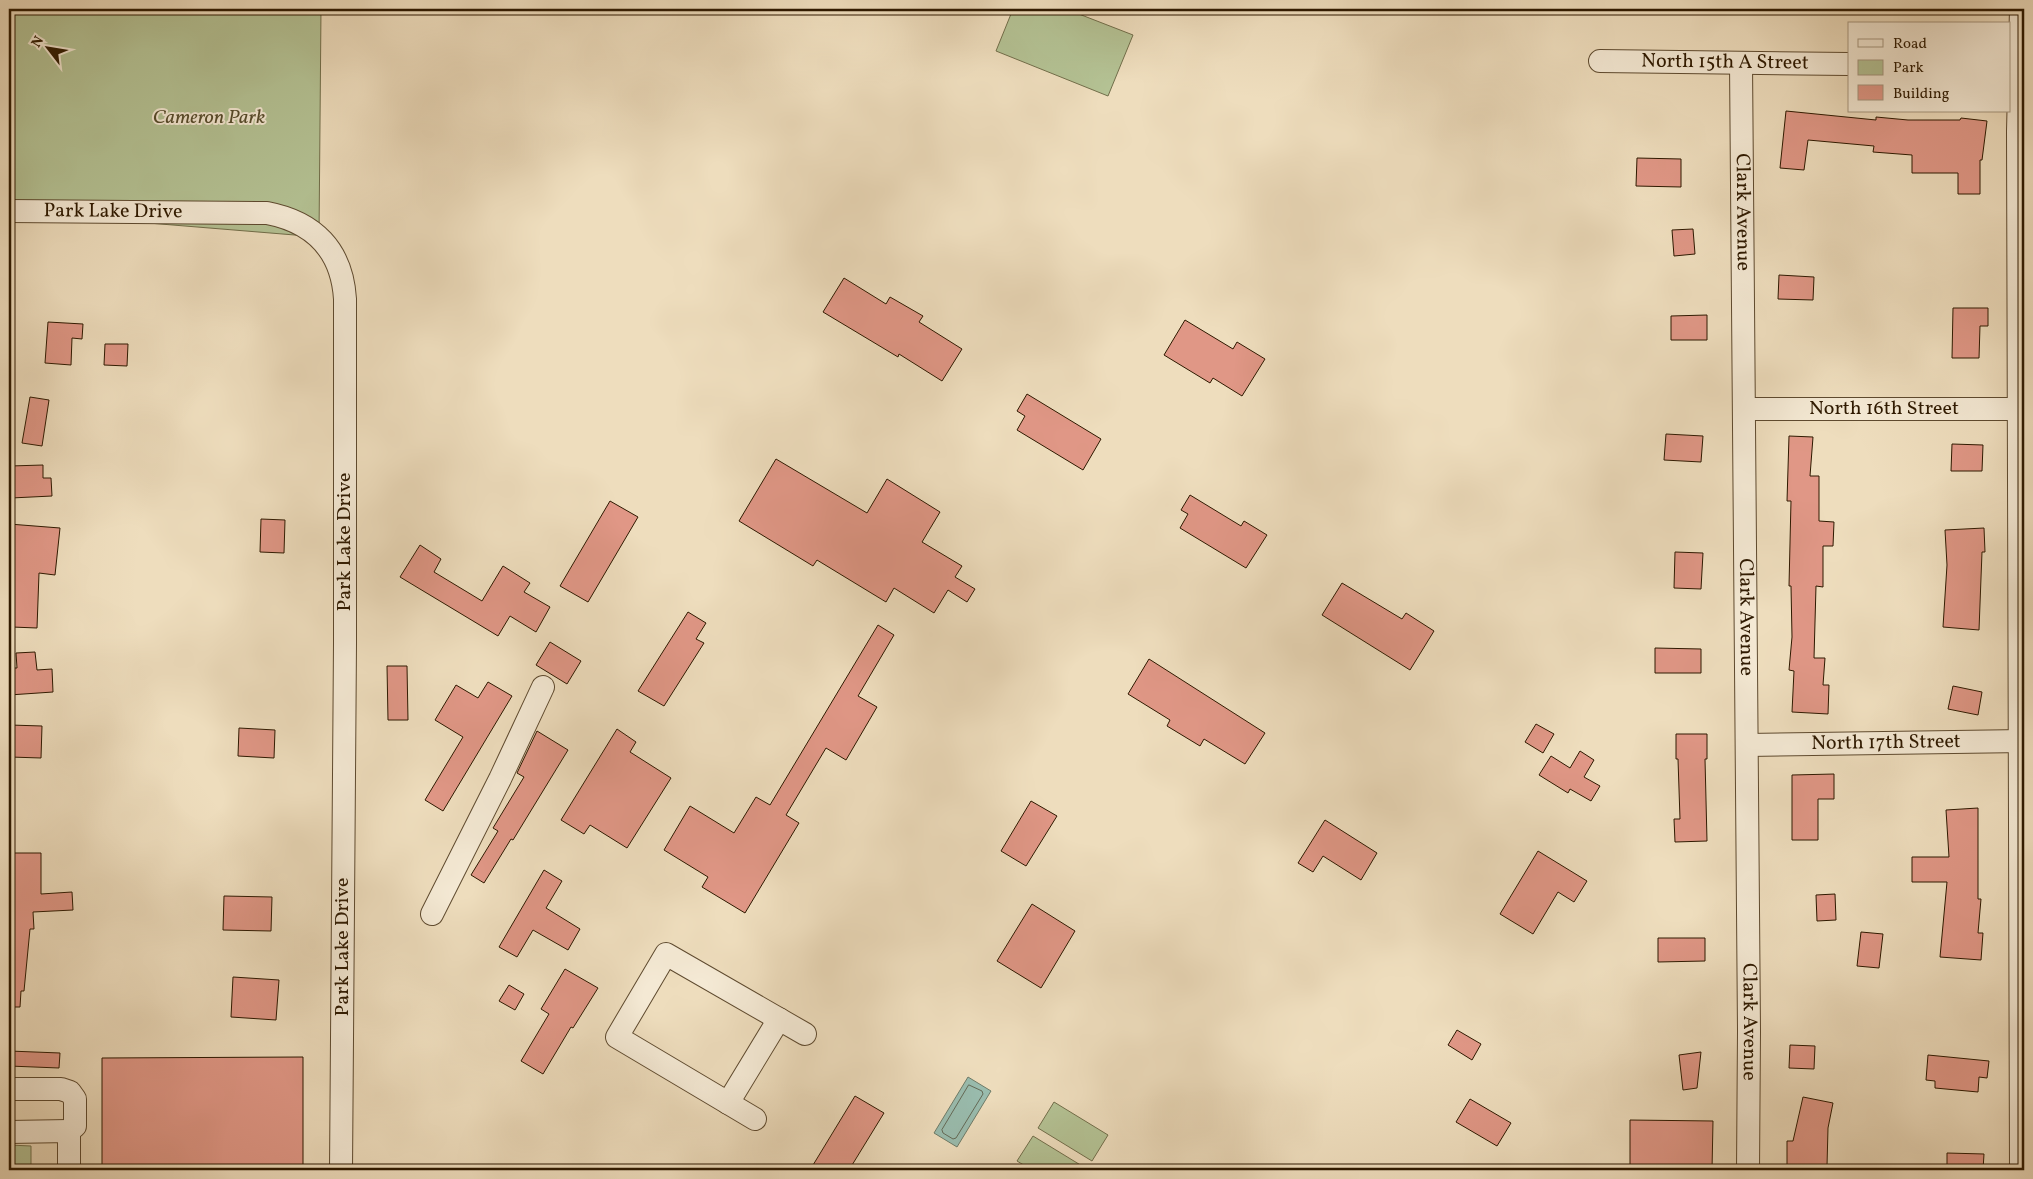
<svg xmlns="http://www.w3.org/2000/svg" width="2033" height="1179" font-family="Vollkorn,serif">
  <rect width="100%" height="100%" fill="#eeddbd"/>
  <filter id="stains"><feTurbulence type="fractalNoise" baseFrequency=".004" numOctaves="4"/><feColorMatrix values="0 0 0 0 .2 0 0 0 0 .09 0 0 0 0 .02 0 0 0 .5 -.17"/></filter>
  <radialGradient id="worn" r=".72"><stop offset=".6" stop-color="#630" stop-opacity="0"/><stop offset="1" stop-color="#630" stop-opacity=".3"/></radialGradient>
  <path fill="#b4c294" stroke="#716e4a" d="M9,9H321L319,237L14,212L9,208Z
    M1013,9H1066L1133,35L1108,96L996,51Z
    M1054,1102L1108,1135L1092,1161L1038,1128Z
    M1033,1136L1087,1169L1086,1170H1032L1017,1161Z
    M9,1145L31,1146V1170H9Z"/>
  <path fill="#99bcae" stroke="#6e7b68" d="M968,1077L991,1091L957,1147L934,1133Z"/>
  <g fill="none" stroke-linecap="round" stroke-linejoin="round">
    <path stroke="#646a57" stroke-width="1" d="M969,1085L982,1091L983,1094L956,1138L953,1139L943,1133L942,1130Z"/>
  </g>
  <path fill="#e09786" stroke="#2e1900" d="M1786,111L1876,120V117L1908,120H1960L1961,118L1987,121L1982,160H1980V194H1958V173H1912V155L1873,152L1874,146L1808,140L1804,170L1780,168Z
    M1637,158L1681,159V187L1636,186Z
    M1693,229L1695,254L1674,256L1672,230Z
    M1779,275L1814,277L1813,300L1778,299Z
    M844,278L886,304L890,297L923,316L919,322L962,349L942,381L899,354L898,357L823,312Z
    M1953,308H1988V326H1980L1979,358H1952Z
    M1707,315V340H1671V316Z
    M1185,320L1233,349L1237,342L1265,359L1242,396L1213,378L1210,383L1164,355Z
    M48,322L83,324L82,339L72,338L71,365L45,363Z
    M105,344H128L127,366L104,365Z
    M1027,394L1101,439L1083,470L1017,430L1025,416L1017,411Z
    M30,397L49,400L42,446L22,443Z
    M1666,434L1703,436L1701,462L1664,460Z
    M1789,436L1813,437L1810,476H1819V521L1834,522L1833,546H1823V587L1816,586L1814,658H1825L1823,685H1829L1828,714L1792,712L1794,671L1789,670L1792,637L1791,586H1789L1791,501H1787Z
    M1952,444L1983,445L1982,471H1951Z
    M776,459L867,513L887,479L940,512L922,542L962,566L955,577L975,589L967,602L948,590L934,613L894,588L886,602L817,560L813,566L739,521Z
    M43,465V478H51L52,496L11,498L10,466Z
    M1190,495L1241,526L1244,521L1267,535L1246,568L1180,528L1188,514L1181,510Z
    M610,501L638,517L588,602L560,586Z
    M261,519L285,520L284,553L260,552Z
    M9,524L60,528L55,575L39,573L37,628L12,627L13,571H9Z
    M1984,528L1985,552H1982L1979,630L1943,627L1947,565L1945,530Z
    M420,545L441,559L434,572L482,601L503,566L530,583L524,592L550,607L536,632L510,616L498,636L400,577Z
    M1675,552L1703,553L1701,589L1674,588Z
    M1342,583L1402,619L1406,613L1434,631L1410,670L1322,615Z
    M688,612L706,623L696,639L704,643L664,706L638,691Z
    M878,625L894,635L858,696L877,707L846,760L826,748L786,815L799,823L745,913L702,887L708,877L664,850L690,806L734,833L756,797L770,805Z
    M550,642L581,661L567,684L536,665Z
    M1655,648L1701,649V673H1655Z
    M35,652L37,670L52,669L53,692L9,695V668H17L16,653Z
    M1149,659L1265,733L1245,764L1204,739L1200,746L1167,726L1170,720L1128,694Z
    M387,666H407L408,720H388Z
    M488,682L512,696L443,811L425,800L463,737L435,720L456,685L478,698Z
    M1953,686L1982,692L1978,715L1948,709Z
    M1536,724L1554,734L1543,753L1525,742Z
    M10,725L42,726L41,758L10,757Z
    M239,728L275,730L274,758L238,756Z
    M617,729L636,742L630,752L671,778L627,848L590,825L584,834L561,820Z
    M537,731L568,750L513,840L511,839L484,883L471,875L498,831L493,828L524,777L517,773Z
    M1676,734H1707V759H1705L1707,841L1675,842L1674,819H1680L1678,759H1676Z
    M1580,751L1594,760L1584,777L1600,786L1591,801L1570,789L1568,793L1539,775L1551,756L1570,768Z
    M1834,774V799H1818V840H1792V775Z
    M1031,801L1057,816L1026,866L1001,851Z
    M1978,808V899H1981L1978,933H1983L1981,960L1940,957L1947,882H1912V857H1949L1946,810Z
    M1325,820L1377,853L1361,880L1323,856L1313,872L1298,863Z
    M1538,851L1587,881L1574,902L1558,892L1533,934L1500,914Z
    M12,853H41V894L72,892L73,910L33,912L34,929H30L24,991H21L20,1007H9V950L13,951L10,896H12Z
    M544,870L562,881L546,908L580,929L568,950L533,930L517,957L499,947Z
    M1835,894L1836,920L1817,921L1816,895Z
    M224,896L272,897L271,931L223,930Z
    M1032,904L1075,931L1041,988L997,961Z
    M1861,932L1883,934L1879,968L1857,966Z
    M1658,938H1705V961L1658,962Z
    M565,969L598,988L573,1028L571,1027L543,1074L521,1061L549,1014L541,1009Z
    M233,977L279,980L276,1020L231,1017Z
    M509,985L524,994L515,1010L499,1001Z
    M1457,1030L1481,1044L1472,1060L1448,1045Z
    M1790,1045L1815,1046L1814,1069L1789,1068Z
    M9,1051L60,1053L59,1068L9,1066Z
    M1701,1052L1697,1088L1683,1090L1679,1055Z
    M1928,1055L1989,1061L1987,1078L1979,1077L1978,1092L1935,1088V1081L1926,1080Z
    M303,1057V1170H102V1058Z
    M855,1096L884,1113L849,1170H810Z
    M1803,1097L1833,1103L1828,1128L1827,1166L1787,1165V1141H1793Z
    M1470,1099L1511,1123L1497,1146L1456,1122Z
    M1630,1120L1713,1121L1712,1170H1630Z
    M1947,1153L1984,1154L1983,1170H1947Z"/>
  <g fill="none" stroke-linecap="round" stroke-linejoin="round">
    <g stroke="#5e4a2f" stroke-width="24">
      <g id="minor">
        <path d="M2021,9L2018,131L2021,1170"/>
        <path id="s1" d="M1600,61L1849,64"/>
        <path id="s2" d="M1741,63L1749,1031L1748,1170"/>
        <path id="s3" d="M9,211L267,213C314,222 342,250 345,299V643L341,1170"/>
        <path id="s4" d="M1744,409H2024"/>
        <path id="s5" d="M1747,745L2024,741"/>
        <path d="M432,914L500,779L543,687"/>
        <path d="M9,1089H61L70,1092L75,1099V1126L69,1131"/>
        <path d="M728,1103L779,1019"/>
        <path d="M755,1119L617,1037L666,954L805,1034"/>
        <path d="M9,1132L69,1131V1170"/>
      </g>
    </g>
    <use href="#minor" stroke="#f4e9d4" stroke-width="22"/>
  </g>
  <g text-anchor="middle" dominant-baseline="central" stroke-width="4" stroke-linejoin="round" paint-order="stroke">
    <g font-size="20" fill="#2e1900" stroke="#f4e9d4">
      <text stroke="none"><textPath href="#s1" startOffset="125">North 15th A Street</textPath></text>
      <text stroke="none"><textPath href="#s3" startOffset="104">Park Lake Drive</textPath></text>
      <text stroke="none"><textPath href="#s2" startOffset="149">Clark Avenue</textPath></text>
      <text stroke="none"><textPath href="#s4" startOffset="140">North 16th Street</textPath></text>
      <text transform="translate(345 542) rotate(-90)">Park Lake Drive</text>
      <text stroke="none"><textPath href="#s2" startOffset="554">Clark Avenue</textPath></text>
      <text stroke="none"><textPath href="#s5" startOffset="139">North 17th Street</textPath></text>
      <text transform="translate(343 947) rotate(-90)">Park Lake Drive</text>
      <text stroke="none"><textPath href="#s2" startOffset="959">Clark Avenue</textPath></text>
    </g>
    <g font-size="20" font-style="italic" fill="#564c2c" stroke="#f4e9d4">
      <text x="209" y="118">Cameron Park</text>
    </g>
  </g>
  <rect width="2033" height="1179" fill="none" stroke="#eeddbd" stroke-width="30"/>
  <rect x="10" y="10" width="2013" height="1159" fill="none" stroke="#2e1900" stroke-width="2.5"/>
  <rect x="15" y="15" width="2003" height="1149" fill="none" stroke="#2e1900"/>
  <rect x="1848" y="22" width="162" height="90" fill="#f4e9d4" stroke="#a5967f"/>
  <rect x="1858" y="39" width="25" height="8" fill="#f4e9d4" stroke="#a5967f"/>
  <text x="1893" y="48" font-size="15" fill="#2e1900">Road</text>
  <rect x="1858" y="60" width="25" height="15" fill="#b4c294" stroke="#a5967f"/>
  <text x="1893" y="72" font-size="15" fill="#2e1900">Park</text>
  <rect x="1858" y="85" width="25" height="15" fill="#e09786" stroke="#a5967f"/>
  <text x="1893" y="98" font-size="15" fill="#2e1900">Building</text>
  <g transform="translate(48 48) rotate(301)" stroke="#f4e9d4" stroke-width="4" paint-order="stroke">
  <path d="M0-4L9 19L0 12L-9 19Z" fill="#2e1900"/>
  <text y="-8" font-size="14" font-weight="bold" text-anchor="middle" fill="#2e1900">N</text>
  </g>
  <rect width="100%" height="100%" filter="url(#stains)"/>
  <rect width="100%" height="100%" fill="url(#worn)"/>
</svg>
